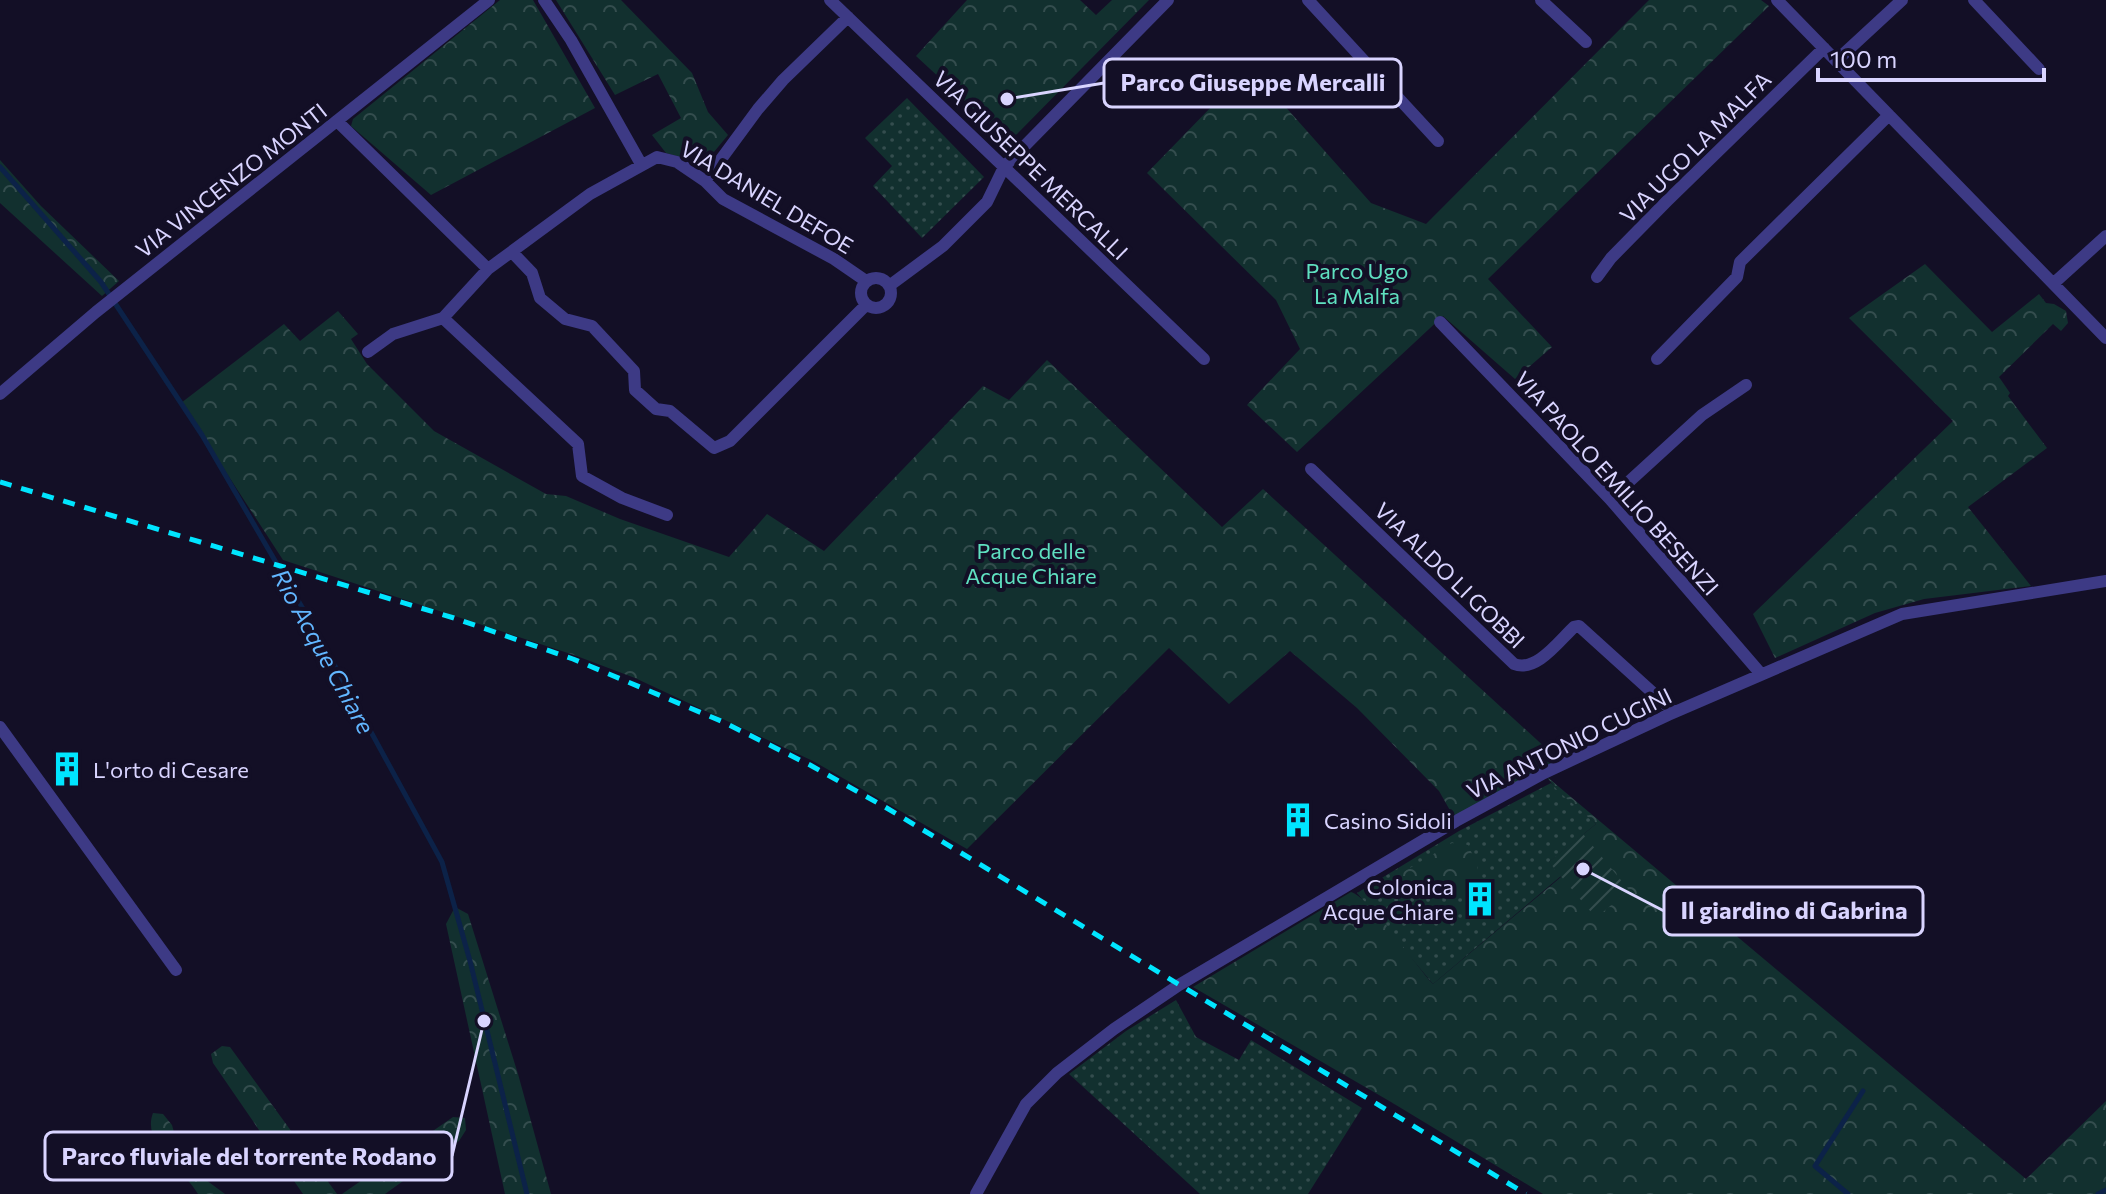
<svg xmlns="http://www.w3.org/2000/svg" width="2106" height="1194" font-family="Commissioner,sans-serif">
  <defs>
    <pattern id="grass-dots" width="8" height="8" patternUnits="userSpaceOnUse" patternTransform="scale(2)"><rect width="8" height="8" fill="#12302f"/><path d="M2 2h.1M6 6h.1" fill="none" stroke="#344d4e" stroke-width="1.8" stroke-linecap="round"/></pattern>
    <pattern id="forest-crowns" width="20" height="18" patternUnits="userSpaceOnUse" patternTransform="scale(2)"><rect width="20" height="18" fill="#12302f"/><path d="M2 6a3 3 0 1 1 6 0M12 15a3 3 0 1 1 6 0" fill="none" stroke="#344d4e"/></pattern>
    <pattern id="garden-furrows" width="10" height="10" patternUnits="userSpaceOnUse" patternTransform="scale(2)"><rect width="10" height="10" fill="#12302f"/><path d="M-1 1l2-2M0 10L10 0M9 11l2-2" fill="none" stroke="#344d4e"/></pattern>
  </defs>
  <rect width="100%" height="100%" fill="#130f26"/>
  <path fill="url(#grass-dots)" d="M907,98L984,177L922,238L873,186L892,166L865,138Z
    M1551,783L1596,824L1549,862L1561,876L1433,984L1357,893L1459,831Z
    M1176,1000L1196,1037L1239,1060L1251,1040L1362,1108L1308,1194H1200L1069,1074L1126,1031Z"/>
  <path fill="url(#forest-crowns)" d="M500,0H533L595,108L431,195L351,126L353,119Z
    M556,0H621L692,73L708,112L728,135L704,164L666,153L652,135L681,118L658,74L615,95Z
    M967,0H1080L1096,15L1112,0H1149L1009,142L916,56Z
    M1649,0H1761L1769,6L1488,279L1552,347L1515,379L1443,316L1297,452L1247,405L1300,349L1276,300L1147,173L1250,67L1371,203L1426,224Z
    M0,160L41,206L119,281L102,296L0,203Z
    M1925,264L1992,332L2039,294L2046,303L2054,304L2066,311L2068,323L2061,331L2053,324L1999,377L2010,393L2008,396L2047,448L1968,507L2031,586L1924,599L1875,613L1775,658L1753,614L1953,421L1849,318Z
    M338,311L358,334L351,339L367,364L434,431L546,494L566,496L620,519L729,557L767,514L824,551L983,386L1009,400L1047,360L1222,527L1263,489L1561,762L1456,821L1439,791L1357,708L1290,651L1229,704L1169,648L967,849L813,761L635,678L574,655L283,560L181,403L284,324L300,341Z
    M1546,776L2026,1179L2106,1101V1194H1543L1391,1102L1193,987L1351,892C1372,899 1415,965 1433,984L1561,877L1549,862L1596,824L1558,791Z
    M1452,843L1468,845L1477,864L1479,877L1453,895L1445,880L1388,881Z
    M455,907L468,914L518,1074L551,1194H505L446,924Z
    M222,1046L230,1047L337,1194H303L213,1063L211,1054Z
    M153,1113L163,1114L172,1125L176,1140L206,1180L225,1194H198C184,1169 141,1144 153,1113Z
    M453,1117L465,1118L466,1130L459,1141L385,1194H342Z"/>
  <path fill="url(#garden-furrows)" d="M1583,834L1629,890L1596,918L1549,862Z"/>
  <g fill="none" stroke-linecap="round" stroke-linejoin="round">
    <path stroke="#0c2248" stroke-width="5" d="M0,167L101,282L202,435L317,633L442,862L470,961L527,1194
      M1848,1194L1815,1166L1863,1091
      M2098,1194L2106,1190"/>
    <path stroke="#3d3a85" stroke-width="12" d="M544,0L571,40L641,164
      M830,0L1204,359
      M1308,0L1438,141
      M1541,0L1586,42
      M1777,0L2106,338
      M1974,0L2039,69
      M1836,61L1902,0
      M338,122L488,269L443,318L578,444L582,476L622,498L667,515
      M705,181L758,109L783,80L848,17
      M513,253L532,273L540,298L565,319L592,326L634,371L635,390L656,409L670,411L714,448L730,441L866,305
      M488,269L590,194L657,157L677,162L705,181L723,199L834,259L866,281
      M1597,277L1611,258L1667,201L1824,48
      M861 293a15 15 0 1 1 30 0a15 15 0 1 1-30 0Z
      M2054,283L2106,236
      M889,286L943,246L987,202L1004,167L1168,0
      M1440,322L1610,499L1761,674
      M368,352L393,334L443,318
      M1657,359L1737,277L1740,262L1889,115
      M0,394L96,312L489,0
      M1311,469L1514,664C1536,673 1559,641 1574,627L1579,626L1674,712
      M1610,499L1702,415L1746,385
      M0,727L176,970
      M976,1194L1026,1104L1057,1073L1114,1029L1179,985L1456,821L1544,773L1668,715L1902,614L2106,581"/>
    <path stroke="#00e5ff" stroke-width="5" stroke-dasharray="12 10" stroke-linecap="butt" d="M0,482L454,618L573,659L721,721L810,765L885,807L1526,1194"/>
  </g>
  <defs>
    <g id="building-bare" transform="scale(2.76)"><path d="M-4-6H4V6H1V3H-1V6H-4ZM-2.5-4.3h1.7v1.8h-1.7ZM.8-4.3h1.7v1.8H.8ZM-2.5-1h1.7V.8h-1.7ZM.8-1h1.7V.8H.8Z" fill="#00e5ff" stroke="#130f26" stroke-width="2.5" paint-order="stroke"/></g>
  </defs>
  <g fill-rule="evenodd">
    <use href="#building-bare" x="67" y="769"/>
    <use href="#building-bare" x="1298" y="820"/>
    <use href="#building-bare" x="1480" y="899"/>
  </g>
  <g text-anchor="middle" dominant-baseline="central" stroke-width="8" stroke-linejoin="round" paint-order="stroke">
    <g font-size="22" fill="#d9d4ff" stroke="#130f26">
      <text transform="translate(1695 147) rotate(-45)">VIA UGO LA MALFA</text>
      <text transform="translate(1031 165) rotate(44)">VIA GIUSEPPE MERCALLI</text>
      <text transform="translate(231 180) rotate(-38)">VIA VINCENZO MONTI</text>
      <text transform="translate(767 197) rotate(31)">VIA DANIEL DEFOE</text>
      <text transform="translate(1617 483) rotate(48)">VIA PAOLO EMILIO BESENZI</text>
      <text transform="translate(1450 575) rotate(44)">VIA ALDO LI GOBBI</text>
      <text transform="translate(1569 743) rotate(-26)">VIA ANTONIO CUGINI</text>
    </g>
    <g font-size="22" fill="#5fe0c0" stroke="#130f26">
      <text x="1357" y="270">Parco Ugo<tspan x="1357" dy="25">La Malfa</tspan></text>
      <text x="1031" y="550">Parco delle<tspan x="1031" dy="25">Acque Chiare</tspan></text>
    </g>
    <g font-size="22" fill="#d9d4ff" stroke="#130f26" text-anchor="start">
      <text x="93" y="769">L'orto di Cesare</text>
      <text x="1324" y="820">Casino Sidoli</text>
      <text x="1454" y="886" text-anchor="end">Colonica<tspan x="1454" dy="25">Acque Chiare</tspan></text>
    </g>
    <g font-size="24" font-style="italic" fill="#62b6ff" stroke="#130f26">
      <text transform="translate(324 651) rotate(61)">Rio Acque Chiare</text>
    </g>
  </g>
  <path fill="none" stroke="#d9d4ff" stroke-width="3" d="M1007 99L1104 83M1583 869L1664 911M484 1021L452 1156"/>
  <g fill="#d9d4ff" stroke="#130f26" stroke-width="3">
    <circle cx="1007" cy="99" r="8"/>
    <circle cx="1583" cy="869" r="8"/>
    <circle cx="484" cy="1021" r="8"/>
  </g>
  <g fill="#130f26" stroke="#d9d4ff" stroke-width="3">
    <rect x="1104" y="59" width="297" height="48" rx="8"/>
    <rect x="1664" y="887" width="259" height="48" rx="8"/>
    <rect x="45" y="1132" width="407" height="48" rx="8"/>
  </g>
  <g font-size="24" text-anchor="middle" font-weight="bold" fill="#d9d4ff">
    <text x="1253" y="91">Parco Giuseppe Mercalli</text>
    <text x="1794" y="919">Il giardino di Gabrina</text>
    <text x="249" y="1165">Parco fluviale del torrente Rodano</text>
  </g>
  <path d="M1818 68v12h226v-12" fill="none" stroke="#d9d4ff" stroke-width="4"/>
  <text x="1830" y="68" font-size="24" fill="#d9d4ff" stroke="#130f26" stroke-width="6" paint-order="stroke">100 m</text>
</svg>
